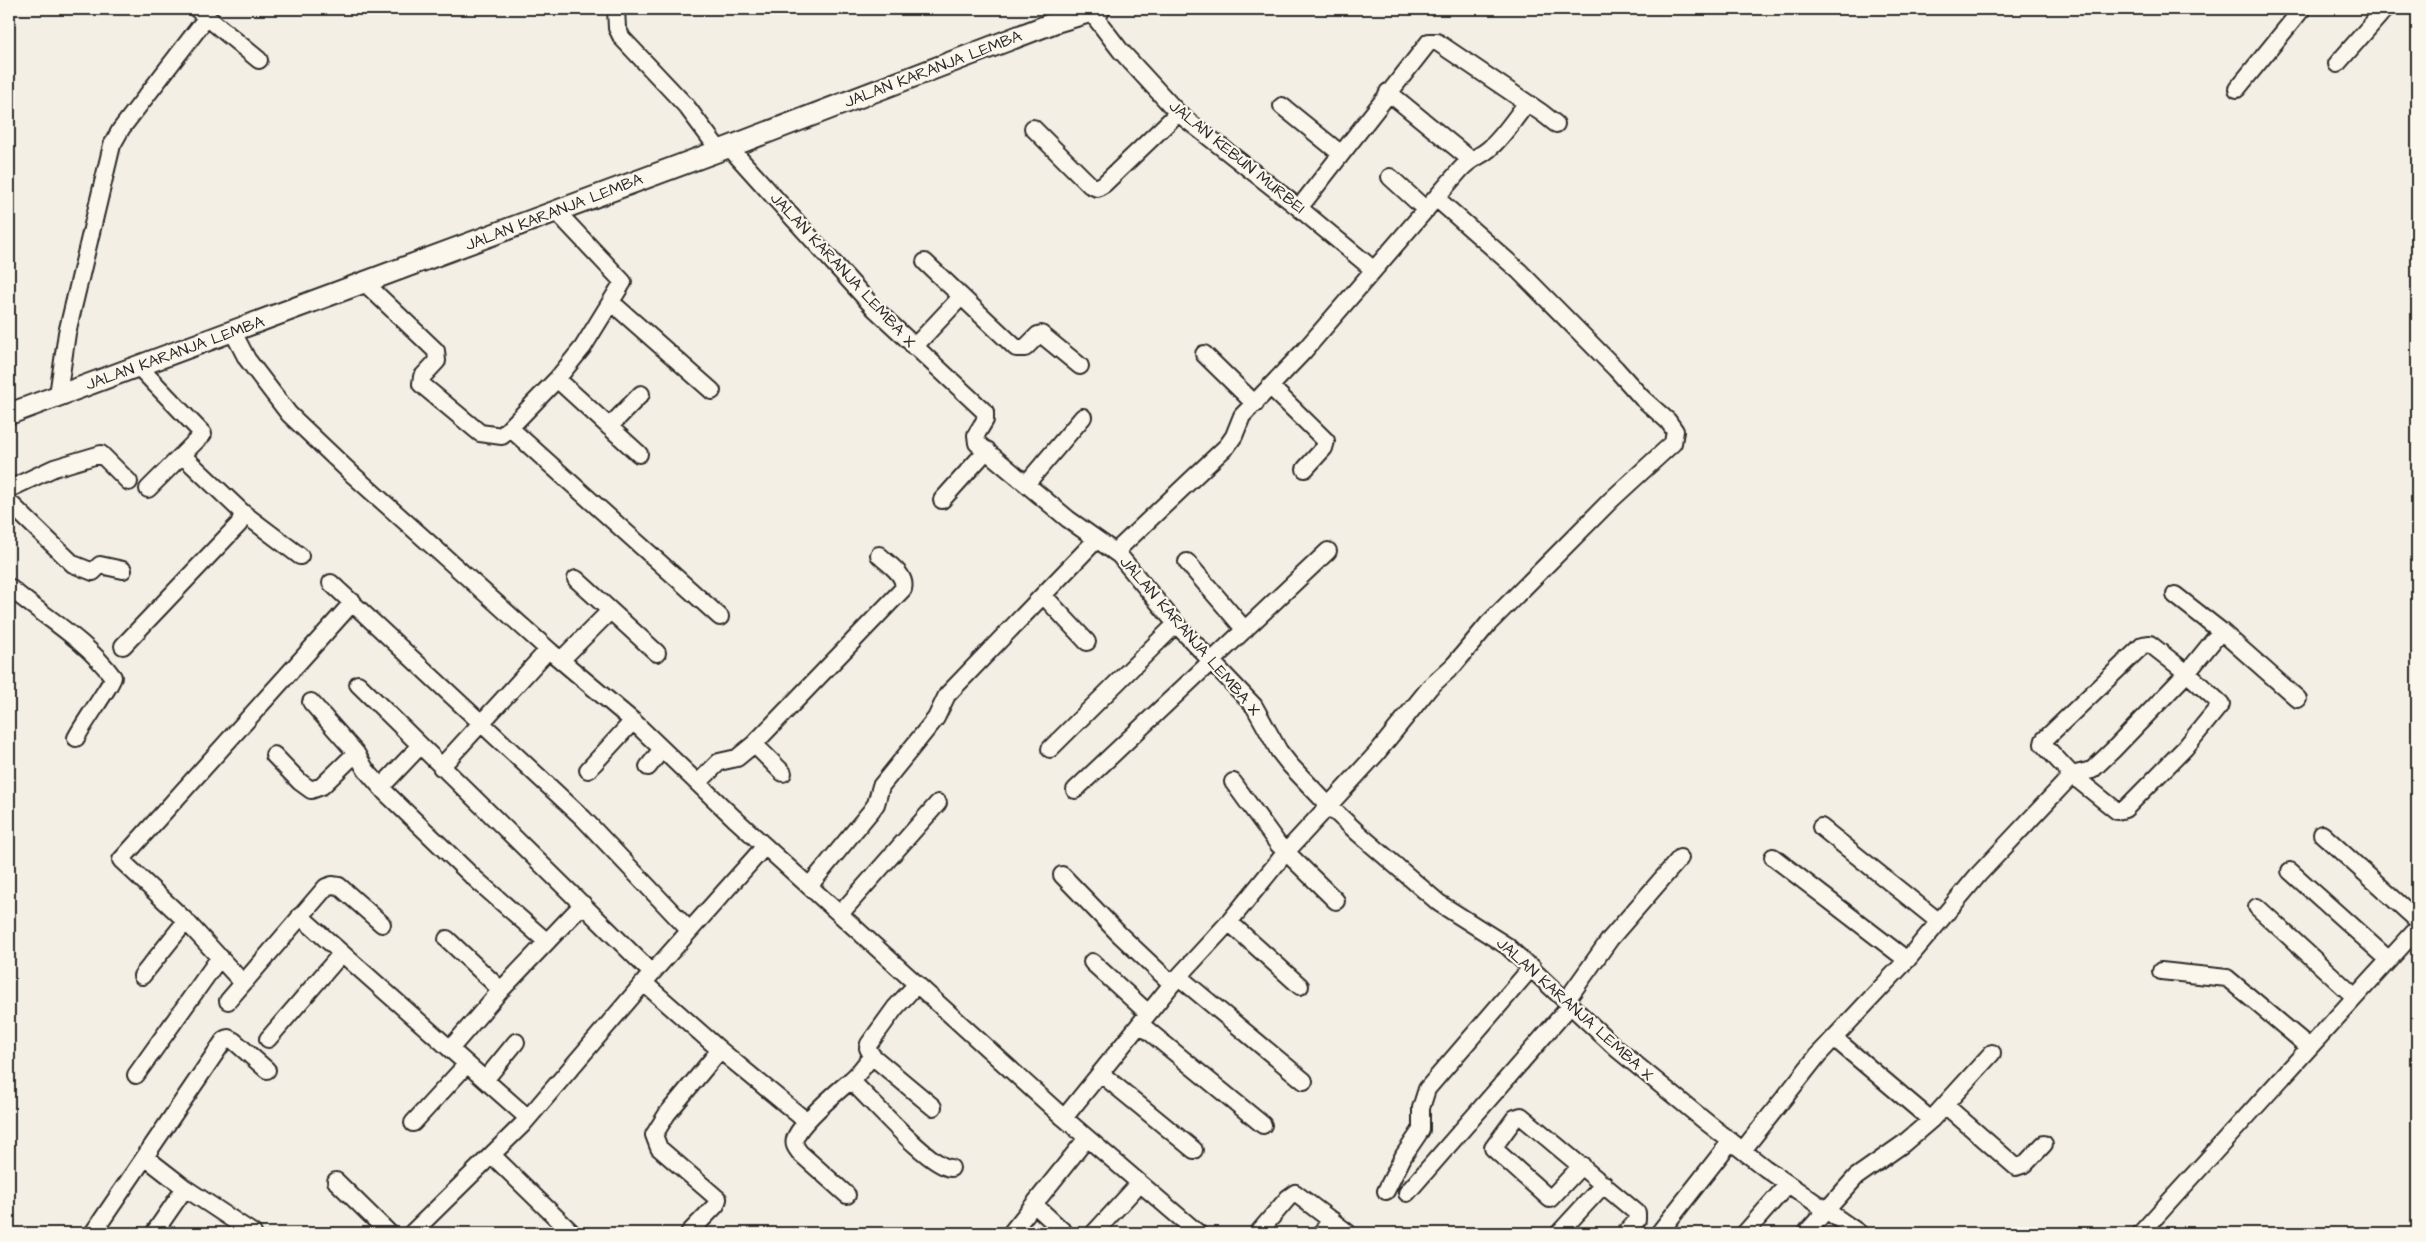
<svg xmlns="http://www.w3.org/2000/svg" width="2426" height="1242" font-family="'Architects Daughter',sans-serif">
  <rect width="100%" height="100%" fill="#f3efe4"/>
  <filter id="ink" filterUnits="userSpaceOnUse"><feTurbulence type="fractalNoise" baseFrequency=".02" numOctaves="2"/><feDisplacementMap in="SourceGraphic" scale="10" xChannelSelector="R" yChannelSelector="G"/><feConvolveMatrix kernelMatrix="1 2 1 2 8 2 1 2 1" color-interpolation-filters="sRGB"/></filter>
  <g filter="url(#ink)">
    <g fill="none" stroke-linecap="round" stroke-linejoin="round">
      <g stroke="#2b2b2b" stroke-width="20">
        <path id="minor" d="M197,9L259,60
          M616,9L617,28L622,38L687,107L719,150
          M1091,12L1120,50L1178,113L1299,208L1374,270
          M2337,64L2385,9
          M2237,89L2302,9
          M1388,92L1470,159
          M1282,106L1340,153
          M1033,128L1090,185L1097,188L1104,184L1178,113
          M729,147L875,309L985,412V420L976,435L977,443L1068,519L1119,555L1176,624L1254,706L1279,751L1290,765L1328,805L1358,833L1439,903L1507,946L1617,1049L1705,1121L1765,1168L1859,1233
          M1390,177L1426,210
          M1299,208L1429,42H1437L1542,113L1556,124
          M925,262L1016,348H1025L1038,335L1041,334L1080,366
          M365,283L436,351L437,361L422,377L421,384L480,433L502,436L557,379L583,347L623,282L556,211
          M611,302L712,391
          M233,332L247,359L289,414L352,474L551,652L633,721L734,818L1064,1118L1198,1233
          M914,347L961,297
          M1204,354L1255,404
          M138,366L203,434L148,489
          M557,379L639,454
          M1271,387L1326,441L1324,448L1305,469
          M58,395L67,333L112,145L121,129L207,17
          M609,427L641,394
          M511,429L720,617
          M182,455L243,513L300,556
          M1026,484L1083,417
          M9,489L54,468L101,454L129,482
          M942,500L987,450
          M9,502L73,564L93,572L100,565L123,570
          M1115,552L1227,446L1234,436L1242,416L1304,351L1460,170C1471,157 1479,158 1489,149C1504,136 1515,118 1527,103
          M1187,562L1245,630
          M576,579L657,653
          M331,583L583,818L689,930
          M9,587C43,616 85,639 113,677C113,682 81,727 76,738
          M1043,595L1087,642
          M2175,595L2221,631L2298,699
          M2150,644L2187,673L2221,704L2185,748L2125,809L2117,811L2072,775L2043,744L2044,740L2143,645Z
          M123,646L239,524L243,513
          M561,660L610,611
          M358,684L652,973
          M311,702L356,753L366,770L385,792L472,876L547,942
          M754,744L783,773
          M1050,749L1176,624
          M274,755L300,782L311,790L322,786L356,753
          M441,767L548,650
          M648,767L662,749
          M588,770L633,721
          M1233,782L1278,844L1336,901
          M698,783L719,762L737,758L754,744L903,589C907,575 888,564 879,555
          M381,787L420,746
          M1075,790L1328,551
          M1821,827L1938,921
          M2322,834L2417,920
          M1773,857L1907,960
          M2290,871L2389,960
          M1062,875L1119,934L1172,984
          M810,885L871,811L876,804L881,786L936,718L947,695L1096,540
          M2257,907L2355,997
          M840,914L938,803
          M300,916L528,1118
          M1229,922L1300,986
          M447,939L501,990
          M1092,962L1148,1013
          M2161,971L2227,978L2309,1047
          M142,976L186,921
          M1179,977L1304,1081
          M243,983L186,921L121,860L353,602
          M644,983L720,1050
          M228,1001L326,887L332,885L339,886L382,924
          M1566,1001L1610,939L1680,858
          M1140,1024L1263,1125
          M1834,1038L1931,1120
          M268,1039L342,953
          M450,1049L501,990L583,904
          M872,1056L933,1107
          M1100,1073L1194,1150
          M136,1075L220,957
          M485,1080L516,1042
          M851,1081C870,1098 929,1167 951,1168
          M1945,1105L2016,1167L2025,1164L2044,1144
          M1064,1118L1172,984L1229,922L1286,852L1376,754L1430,687L1454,665L1488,624L1611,500L1673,443L1675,431L1668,421L1642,398L1616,369L1519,271L1436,198
          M413,1123L467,1064
          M1743,1150L1818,1055L1907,960L1978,875L2072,775L2092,770L2113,750L2187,673L2221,631
          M492,1155L572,1233
          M145,1157L185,1188L253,1233
          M1582,1165L1550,1199L1493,1148L1515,1118L1521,1116L1637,1213V1220L1625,1233
          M336,1181L389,1233
          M1386,1191L1404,1155L1421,1130V1108L1427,1089L1532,967
          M1407,1193L1570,1006
          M847,1195L800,1153C797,1149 793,1145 795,1139C799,1124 838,1091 851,1080C859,1074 865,1064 872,1056L868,1048L869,1044L895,1008L917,984
          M1035,1205L1065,1233
          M93,1233L225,1039L228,1038L234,1041L267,1070
          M154,1233L185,1188
          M412,1233L523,1124L652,973L765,846
          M689,1233L716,1205L718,1199L659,1148L654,1135L667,1114L720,1050L800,1116L808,1119
          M1011,1233L1087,1138
          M1094,1233L1139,1184
          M1258,1233L1288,1198L1295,1193L1348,1233
          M1321,1233L1332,1220
          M1559,1233L1604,1184
          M1659,1233L1731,1141
          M1745,1233L1788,1184
          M1806,1233L1856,1177L1903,1144L1931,1120L1992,1053
          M2141,1233L2417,929"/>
      </g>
      <g stroke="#2b2b2b" stroke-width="24">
        <path id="major" d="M9,414L729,147L1056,22L1100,9"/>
      </g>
      <use href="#minor" stroke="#fbf7ec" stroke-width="16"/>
      <use href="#major" stroke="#fbf7ec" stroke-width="20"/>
    </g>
  </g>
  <g text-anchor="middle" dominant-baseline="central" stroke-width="4.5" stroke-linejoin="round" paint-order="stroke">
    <g font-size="16" fill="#2b2b2b" stroke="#fbf7ec">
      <text transform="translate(933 69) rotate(-21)">JALAN KARANJA LEMBA</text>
      <text transform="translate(1237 157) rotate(39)">JALAN KEBUN MURBEI</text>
      <text transform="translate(554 212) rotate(-21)">JALAN KARANJA LEMBA</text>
      <text transform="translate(843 270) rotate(47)">JALAN KARANJA LEMBA X</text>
      <text transform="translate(175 353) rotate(-20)">JALAN KARANJA LEMBA</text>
      <text transform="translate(1190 636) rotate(49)">JALAN KARANJA LEMBA X</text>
      <text transform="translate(1575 1009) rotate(42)">JALAN KARANJA LEMBA X</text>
    </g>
  </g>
  <rect width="2426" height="1242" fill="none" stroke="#fbf7ec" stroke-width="30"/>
  <rect x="15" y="15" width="2396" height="1212" fill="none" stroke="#2b2b2b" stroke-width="2" filter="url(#ink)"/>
</svg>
